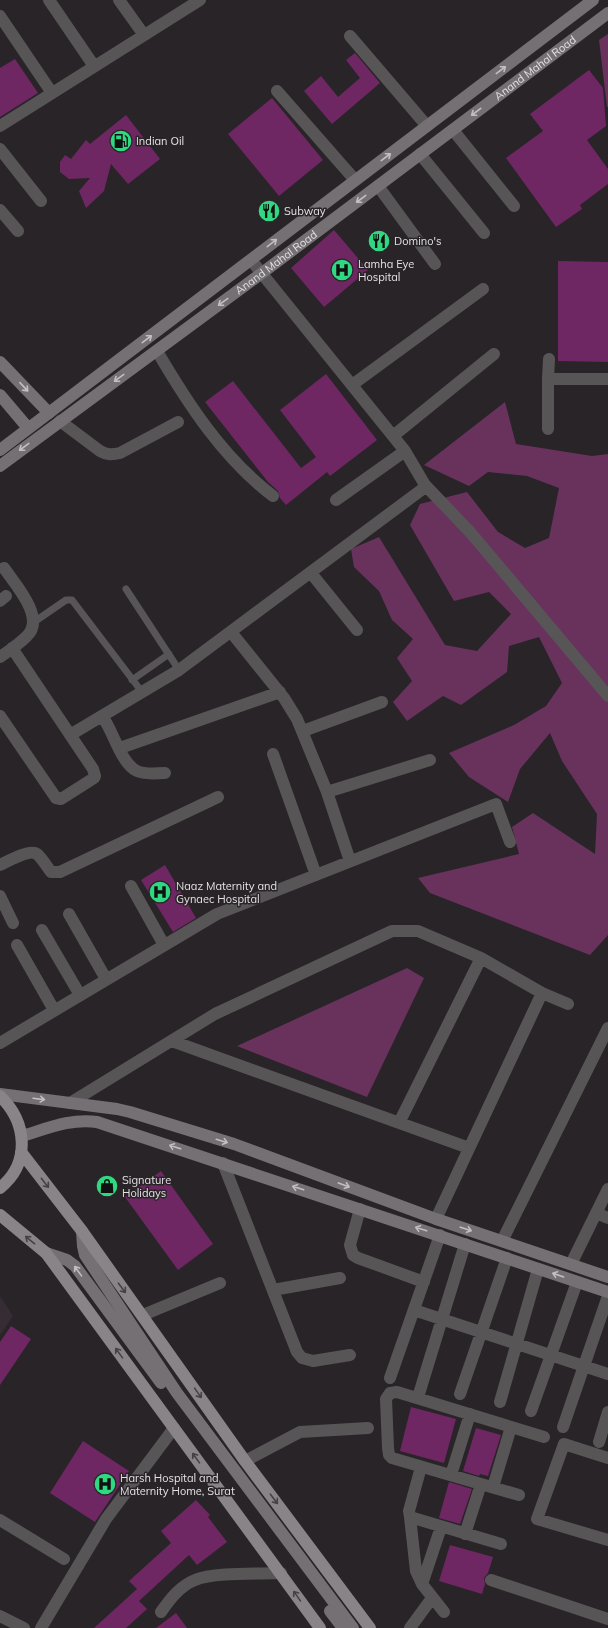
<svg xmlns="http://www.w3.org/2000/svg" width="608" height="1628" font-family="Mulish,sans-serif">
  <rect width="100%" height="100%" fill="#292428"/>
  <path fill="#362d34" d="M0,1296L13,1316L0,1335Z"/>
  <path fill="#68325d" d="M608,34V107H607L599,40Z
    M505,402L516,444L592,456L608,454V935L590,955L430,893L418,878L519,854L512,827L533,813L595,854L597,814L562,761L550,733L520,769L508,802L469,777L449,753L514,725L546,706L562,683L539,637L509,646L507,672L461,705L443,696L407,721L393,702L412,681L397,658L413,639L392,620L379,591L354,567L351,549L379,537L445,645L477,651L511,614L489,592L454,601L410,525L420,504L467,492L498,532L525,548L549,538L559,488L527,476L488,472L469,486L424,465Z
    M407,968L424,978L367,1097L237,1046Z"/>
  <path fill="#6f2763" d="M355,53L380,83L332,124L304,91L321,76L338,97L360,78L346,60Z
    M15,59L38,93L0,117V68Z
    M589,70L603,88L606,126L587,140L608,169V184L580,205L582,209L556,227L506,158L543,131L530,114Z
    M272,98L323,160L279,196L228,134Z
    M126,115L160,159L128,184L111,164L104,191L86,208L79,191L90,178L69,179L60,172V162L65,155L71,159L86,140L90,144Z
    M334,230L368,270L324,307L291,268Z
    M558,261L608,262V362L558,361Z
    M326,374L377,440L330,476L327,472L286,505L280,498L278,491L268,482L205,402L233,381L301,468L316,457L280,410Z
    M165,865L196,918L173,932L141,880Z
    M161,1171L213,1244L178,1270L125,1197Z
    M11,1326L31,1339L0,1385V1342Z
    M411,1407L456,1419L444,1463L400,1451Z
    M476,1428L501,1435L488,1476L480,1474L479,1476L463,1471Z
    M83,1441L129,1471L95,1522L50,1493Z
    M449,1482L472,1489L460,1524L439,1518Z
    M196,1500L210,1515L208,1517L227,1542L197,1565L189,1555L139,1601L147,1609L126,1628H94L137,1589L129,1581L171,1543L161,1531Z
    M450,1545L493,1557L488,1573L484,1578L485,1584L482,1594L439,1581Z
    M176,1613L187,1628H156Z"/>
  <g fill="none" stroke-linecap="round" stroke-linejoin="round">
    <path stroke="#585557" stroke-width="7" d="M126,589L179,670
      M34,622L66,600H72L142,692
      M132,680L169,654"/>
    <path stroke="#585557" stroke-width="12" d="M49,0L94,66
      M119,0L144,35
      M0,16L52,93
      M350,36L427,126
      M277,91L355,180
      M0,126L200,0
      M453,130L514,206
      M0,149L41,201
      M420,154L484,233
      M378,186L435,264
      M0,210L18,231
      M251,260L405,451L425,485L470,532L608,696
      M157,351C188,404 223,458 273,496
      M548,379L549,359
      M352,385L483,289
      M60,421L100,451C107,455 112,455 120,453L178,422
      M548,429V379H608
      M393,436L494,354
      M336,500L405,451
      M311,573L357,630
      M0,601L6,596
      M231,632L284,698L297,719L327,792L350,861
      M0,657C9,651 19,644 27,636C46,618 15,584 4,568
      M0,716L56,798L61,799L94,778L95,776L93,769L12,648
      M102,716C113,730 121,764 137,771C145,775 156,773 165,773
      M303,731L382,702
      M70,735L179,670L424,488L425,485
      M120,748L280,692
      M273,754L316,875
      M327,792L430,760
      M0,865C8,861 30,849 37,854C42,858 47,867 51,872H60L218,797
      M131,886L164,945
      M0,896L13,923
      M69,914L106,979
      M42,930L80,995
      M17,945L54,1010
      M172,1041L469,1148
      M0,1043L217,914L496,804L510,842
      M70,1103L215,1014L392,931H418L481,958L542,993L568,1004
      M399,1123L481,958
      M223,1163L297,1352L302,1358L313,1361L350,1355
      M360,1209L350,1245L353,1255L358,1258L424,1282
      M596,1213L608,1218
      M436,1219L542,993
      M502,1241L608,1028
      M571,1264L608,1189
      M273,1290L340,1278
      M414,1310L608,1374
      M143,1315L220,1283
      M390,1378L440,1235
      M419,1394L465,1244
      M460,1394L507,1258
      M500,1402L538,1269
      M531,1411L577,1282
      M563,1427L608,1296
      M599,1442L608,1412
      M608,1458L564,1444L537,1519L608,1540
      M245,1461L300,1432L368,1428
      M421,1467L409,1511L410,1517L501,1544
      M451,1475L470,1414
      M493,1487L511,1427
      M519,1495L392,1458L389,1455L388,1448L386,1399L390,1393L397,1392L544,1437
      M410,1517L416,1571L422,1584L444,1612
      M0,1520L64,1559
      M465,1534L481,1484
      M491,1580L608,1619
      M422,1584L441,1527
      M161,1612C170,1599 180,1586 195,1580C213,1572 260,1574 281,1573
      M0,1616L24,1628
      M41,1628L106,1519L174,1428
      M410,1628L432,1598"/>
    <g stroke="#747073" stroke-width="12">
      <path d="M0,362L49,413"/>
      <path d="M0,395L28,428"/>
      <path d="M0,450L593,0"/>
      <path id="s1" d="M0,466L262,273L608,13"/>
      <path d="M0,1094L117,1109L130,1112L234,1144L436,1219L608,1277"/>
      <path d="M22,1136C46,1129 71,1118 97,1122L608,1292"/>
      <path d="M82,1231L83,1246L85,1255L177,1393L353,1628"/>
      <path d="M46,1253L67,1260L75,1266L161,1383"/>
      <path d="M330,1611L343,1628"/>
    </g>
    <path stroke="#898488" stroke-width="12" d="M0,1096C27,1122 31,1163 0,1188
      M21,1152L82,1231L245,1461L370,1628
      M0,1215L46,1253L320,1628"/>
  </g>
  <defs><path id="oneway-shaft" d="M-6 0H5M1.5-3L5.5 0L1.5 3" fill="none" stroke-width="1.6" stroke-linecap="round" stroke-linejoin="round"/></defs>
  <g stroke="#c2bfc1">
    <use href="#oneway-shaft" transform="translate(501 70) rotate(-37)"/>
    <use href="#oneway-shaft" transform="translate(476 112) rotate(143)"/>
    <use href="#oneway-shaft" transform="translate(386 157) rotate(-37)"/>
    <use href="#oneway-shaft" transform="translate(361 199) rotate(143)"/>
    <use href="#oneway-shaft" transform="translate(272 243) rotate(-38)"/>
    <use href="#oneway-shaft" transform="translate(223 302) rotate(144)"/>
    <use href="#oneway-shaft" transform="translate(147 339) rotate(-37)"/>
    <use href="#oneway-shaft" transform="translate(119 378) rotate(144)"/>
    <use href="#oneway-shaft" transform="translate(24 387) rotate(47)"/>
    <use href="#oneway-shaft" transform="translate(24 447) rotate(143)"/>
    <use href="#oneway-shaft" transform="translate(39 1099) rotate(7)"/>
    <use href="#oneway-shaft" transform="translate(222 1141) rotate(17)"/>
    <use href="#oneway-shaft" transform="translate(175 1147) rotate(-162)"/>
    <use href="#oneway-shaft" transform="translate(344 1185) rotate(20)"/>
    <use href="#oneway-shaft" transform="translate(298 1188) rotate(-162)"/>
    <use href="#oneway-shaft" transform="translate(421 1229) rotate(-162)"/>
    <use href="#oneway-shaft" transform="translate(466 1229) rotate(18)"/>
    <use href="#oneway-shaft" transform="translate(78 1271) rotate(-126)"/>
    <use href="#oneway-shaft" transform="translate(558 1275) rotate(-161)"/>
  </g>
  <g stroke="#464145">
    <use href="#oneway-shaft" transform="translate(45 1183) rotate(52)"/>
    <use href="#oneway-shaft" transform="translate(30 1240) rotate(-141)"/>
    <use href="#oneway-shaft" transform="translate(122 1288) rotate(53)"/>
    <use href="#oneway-shaft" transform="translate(119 1353) rotate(-126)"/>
    <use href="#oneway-shaft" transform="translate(198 1393) rotate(55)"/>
    <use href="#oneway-shaft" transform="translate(196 1458) rotate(-126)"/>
    <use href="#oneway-shaft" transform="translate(274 1499) rotate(53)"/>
    <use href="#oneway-shaft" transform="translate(297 1596) rotate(-125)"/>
  </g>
  <defs>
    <g id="fuel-disc" transform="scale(1.15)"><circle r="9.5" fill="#31d882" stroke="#292428"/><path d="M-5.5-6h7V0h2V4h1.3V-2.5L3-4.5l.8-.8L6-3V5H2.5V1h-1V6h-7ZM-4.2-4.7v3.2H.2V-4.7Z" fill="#111"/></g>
    <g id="restaurant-disc" transform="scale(1.15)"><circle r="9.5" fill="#31d882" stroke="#292428"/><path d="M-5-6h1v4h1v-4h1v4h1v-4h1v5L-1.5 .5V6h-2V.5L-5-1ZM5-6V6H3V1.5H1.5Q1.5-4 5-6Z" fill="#111"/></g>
    <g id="hospital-disc" transform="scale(1.15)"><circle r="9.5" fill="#31d882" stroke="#292428"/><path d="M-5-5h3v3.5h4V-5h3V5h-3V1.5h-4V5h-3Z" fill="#111"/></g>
    <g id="shop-disc" transform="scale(1.15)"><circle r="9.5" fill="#31d882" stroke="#292428"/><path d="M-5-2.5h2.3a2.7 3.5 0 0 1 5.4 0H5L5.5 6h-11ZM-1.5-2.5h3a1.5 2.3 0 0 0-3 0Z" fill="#111"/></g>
  </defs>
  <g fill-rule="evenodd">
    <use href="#fuel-disc" x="121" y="141"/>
    <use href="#restaurant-disc" x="269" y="211"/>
    <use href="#restaurant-disc" x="379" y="241"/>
    <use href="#hospital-disc" x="342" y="270"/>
    <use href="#hospital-disc" x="160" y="892"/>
    <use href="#shop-disc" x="107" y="1186"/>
    <use href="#hospital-disc" x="105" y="1484"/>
  </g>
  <g text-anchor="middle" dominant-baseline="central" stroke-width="3" stroke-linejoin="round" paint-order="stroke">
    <g font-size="11" fill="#e4e1e3" stroke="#292428">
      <text stroke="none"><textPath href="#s1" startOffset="667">Anand Mahal Road</textPath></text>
      <text stroke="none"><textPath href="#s1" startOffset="343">Anand Mahal Road</textPath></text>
    </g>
    <g font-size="11" fill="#e4e1e3" stroke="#292428" text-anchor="start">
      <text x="136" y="141">Indian Oil</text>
      <text x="284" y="211">Subway</text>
      <text x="394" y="241">Domino's</text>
      <text x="358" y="264">Lamha Eye<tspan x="358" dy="13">Hospital</tspan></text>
      <text x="176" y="886">Naaz Maternity and<tspan x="176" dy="13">Gynaec Hospital</tspan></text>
      <text x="122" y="1180">Signature<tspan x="122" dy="13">Holidays</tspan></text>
      <text x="120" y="1478">Harsh Hospital and<tspan x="120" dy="13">Maternity Home, Surat</tspan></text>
    </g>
  </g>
</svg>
